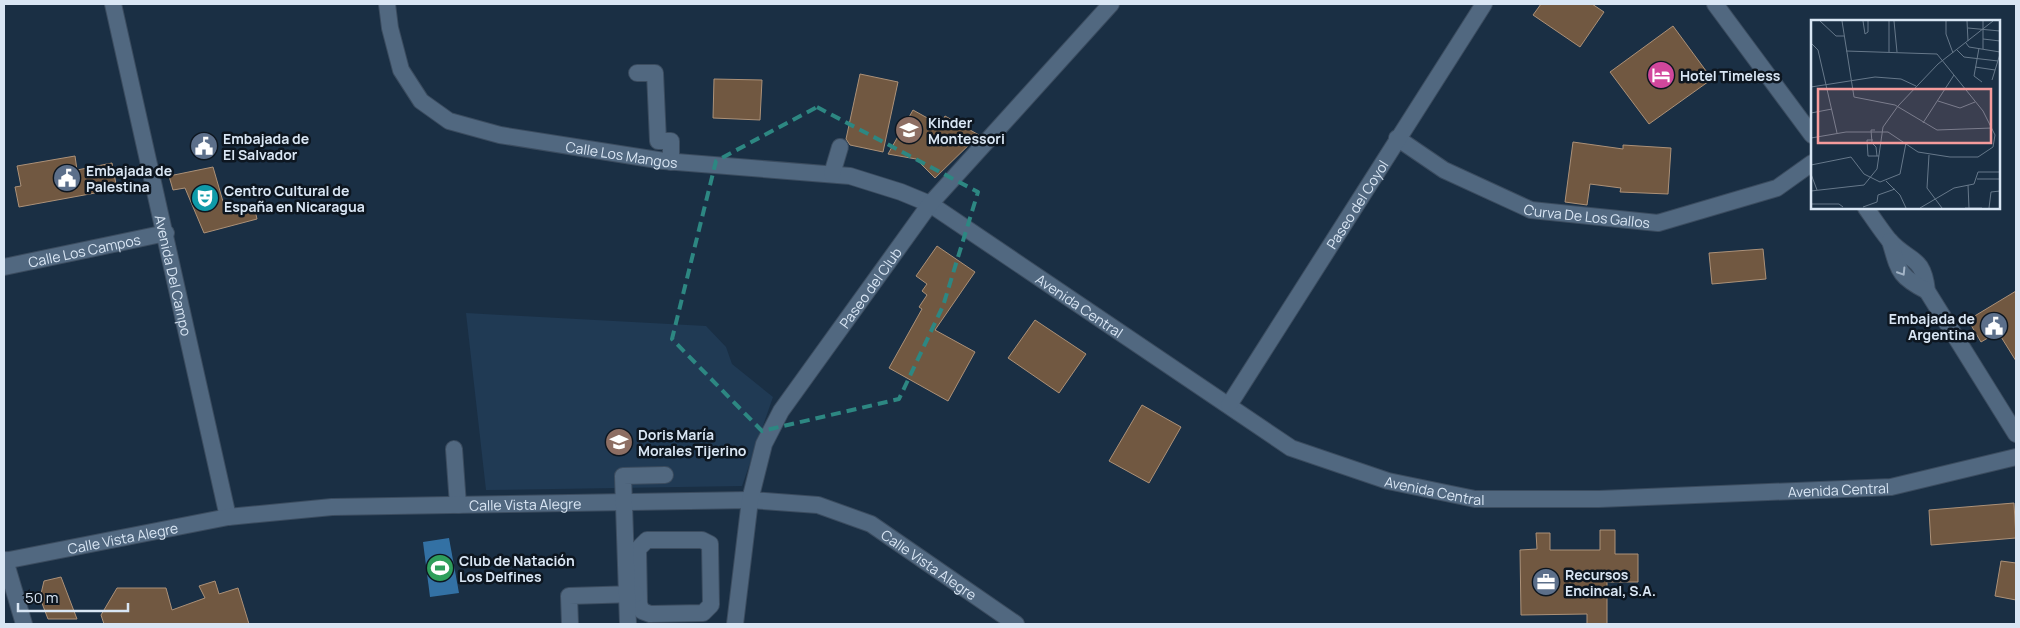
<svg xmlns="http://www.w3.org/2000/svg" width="2020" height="628" font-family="Manrope,sans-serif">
  <rect width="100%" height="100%" fill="#1a2f44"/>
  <path fill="#203a54" d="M466,313L706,326L726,347L732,364L773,397L742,486L486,490Z"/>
  <path fill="#3371a4" d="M449,538L459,593L430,597L423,542Z"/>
  <path fill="#715841" stroke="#ac9178" d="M1541,4H1592L1604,12L1580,47L1533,15Z
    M1673,26L1712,79L1649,124L1610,72Z
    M860,74L898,82L883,152L850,145L846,139Z
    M714,79L762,80L760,120L713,118Z
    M913,110L940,125L945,116L979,135L935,178L916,159L888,154Z
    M1573,142L1623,149V145L1671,148L1668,194L1620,192L1621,188L1590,184L1587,205L1565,202Z
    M75,156L77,170L112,163L117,189L19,207L15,187L21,186L17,166Z
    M213,167L226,212L254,206L257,219L204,233L185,188L173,190L169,176Z
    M937,246L975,272L935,330L975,352L948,401L889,368L922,309L919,307L927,295L922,291L927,284L916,276Z
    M1763,249L1766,279L1712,284L1709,253Z
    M2016,291V361L1998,332L1981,342L1968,320Z
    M1035,320L1086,354L1059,393L1008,358Z
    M1142,405L1181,427L1149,483L1109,461Z
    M2014,503L2016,538L1931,545L1929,510Z
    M1600,530H1615V554H1638V582H1607V624H1587V614L1521,615L1520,550L1537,549L1536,533H1550V550H1600Z
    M2001,561L2016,563V600L1995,596Z
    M61,577L77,619H48L40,598L44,581Z
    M215,581L219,594L238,588L249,624H104L101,615L117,588H166L172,610L205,598L199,586Z"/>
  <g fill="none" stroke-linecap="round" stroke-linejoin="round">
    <g stroke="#3b4c5f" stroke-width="18">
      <g id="minor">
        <path id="s1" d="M113,4L228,517"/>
        <path id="s2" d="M387,4L390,28L401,70L421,101L449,121L500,135L664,161L850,176L901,192L930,204L1291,448L1388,481L1475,499H1599L1891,487L2016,457"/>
        <path d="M1715,4L1812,135"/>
        <path d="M637,73H655L658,141H671V162"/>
        <path id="s3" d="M1397,138L1444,170L1531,210L1658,223L1777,188L1812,163"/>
        <path d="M832,174L840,147"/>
        <path d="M1866,208C1873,218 1881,230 1889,240C1909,263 1923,254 1927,291L2016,434"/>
        <path d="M1890,241C1899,271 1898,276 1927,291"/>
        <path id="s4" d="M4,267L166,233"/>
        <path id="s5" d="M1229,405L1484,4"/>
        <path d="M454,449L458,505"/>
        <path d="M647,540H702L710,544L711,605L703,613L650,614L642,611L639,604L638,549Z"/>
        <path d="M5,560L24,624"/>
        <path id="s6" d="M4,561L228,517L332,507L750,500L818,505L871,524L1016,624"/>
        <path d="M570,624L569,596L636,594"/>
        <path d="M628,624L623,476L665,475"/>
        <path id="s7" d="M735,624L750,500L764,444L781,411L930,204L1111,4"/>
      </g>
    </g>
    <use href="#minor" stroke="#516880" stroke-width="16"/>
  </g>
  <defs><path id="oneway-chevron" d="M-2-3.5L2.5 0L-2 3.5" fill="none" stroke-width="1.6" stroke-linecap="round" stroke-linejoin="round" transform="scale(1.25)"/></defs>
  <use stroke="#a3b4c6" href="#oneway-chevron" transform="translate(1902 272) rotate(58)"/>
  <path fill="none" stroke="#2d8782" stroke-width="4" stroke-dasharray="10 6" stroke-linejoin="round" d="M817,107L978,192L943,306L899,399L762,431L672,339L716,161Z"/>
  <defs>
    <g id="hotel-disc" transform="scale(1.4375)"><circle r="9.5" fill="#d1479c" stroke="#0d1620"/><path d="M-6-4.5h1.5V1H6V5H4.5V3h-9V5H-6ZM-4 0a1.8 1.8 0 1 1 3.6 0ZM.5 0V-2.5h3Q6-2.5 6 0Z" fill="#fff"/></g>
    <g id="school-disc" transform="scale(1.4375)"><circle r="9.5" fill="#8d6e63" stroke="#0d1620"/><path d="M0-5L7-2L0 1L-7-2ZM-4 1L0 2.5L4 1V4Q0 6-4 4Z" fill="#fff"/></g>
    <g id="civic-disc" transform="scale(1.4375)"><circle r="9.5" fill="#5c6f8a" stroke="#0d1620"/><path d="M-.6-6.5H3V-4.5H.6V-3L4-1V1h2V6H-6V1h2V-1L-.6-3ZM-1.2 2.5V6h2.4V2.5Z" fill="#fff"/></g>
    <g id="theatre-disc" transform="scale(1.4375)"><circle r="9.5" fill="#0f9aa8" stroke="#0d1620"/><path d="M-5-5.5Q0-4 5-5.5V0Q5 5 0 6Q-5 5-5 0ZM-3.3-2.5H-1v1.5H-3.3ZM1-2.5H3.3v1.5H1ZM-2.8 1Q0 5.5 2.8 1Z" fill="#fff"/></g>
    <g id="stadium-disc" transform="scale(1.4375)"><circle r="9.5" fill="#2e9e5b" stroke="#0d1620"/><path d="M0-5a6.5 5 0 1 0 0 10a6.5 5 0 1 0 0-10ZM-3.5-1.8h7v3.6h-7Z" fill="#fff"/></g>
    <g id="office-disc" transform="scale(1.4375)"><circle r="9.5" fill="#5c6f8a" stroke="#0d1620"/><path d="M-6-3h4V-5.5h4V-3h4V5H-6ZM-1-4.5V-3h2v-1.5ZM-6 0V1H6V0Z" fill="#fff"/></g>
  </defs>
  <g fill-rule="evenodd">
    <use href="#hotel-disc" x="1661" y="75"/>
    <use href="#school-disc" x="909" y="130"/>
    <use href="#civic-disc" x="204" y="146"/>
    <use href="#civic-disc" x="67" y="178"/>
    <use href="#theatre-disc" x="205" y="198"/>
    <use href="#civic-disc" x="1994" y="326"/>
    <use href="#school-disc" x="619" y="442"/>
    <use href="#stadium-disc" x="440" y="568"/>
    <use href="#office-disc" x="1546" y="582"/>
  </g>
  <g text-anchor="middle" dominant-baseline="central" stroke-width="5" stroke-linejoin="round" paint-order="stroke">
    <g font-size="14" font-weight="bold" fill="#d9e6f4" stroke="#0d1620" text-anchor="start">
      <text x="1680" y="75">Hotel Timeless</text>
      <text x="928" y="122">Kinder<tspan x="928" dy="16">Montessori</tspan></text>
      <text x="223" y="138">Embajada de<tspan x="223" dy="16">El Salvador</tspan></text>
      <text x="86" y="170">Embajada de<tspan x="86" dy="16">Palestina</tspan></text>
      <text x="224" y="190">Centro Cultural de<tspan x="224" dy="16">España en Nicaragua</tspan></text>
      <text x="1975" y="318" text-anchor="end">Embajada de<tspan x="1975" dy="16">Argentina</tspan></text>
      <text x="638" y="434">Doris María<tspan x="638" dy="16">Morales Tijerino</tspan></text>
      <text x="459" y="560">Club de Natación<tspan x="459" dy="16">Los Delfines</tspan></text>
      <text x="1565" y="574">Recursos<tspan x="1565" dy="16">Encincal, S.A.</tspan></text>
    </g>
    <g font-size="14" fill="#d9e6f4" stroke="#0d1620">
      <text stroke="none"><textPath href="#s2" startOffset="315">Calle Los Mangos</textPath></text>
      <text stroke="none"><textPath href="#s5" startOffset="238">Paseo del Coyol</textPath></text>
      <text stroke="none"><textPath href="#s3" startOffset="209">Curva De Los Gallos</textPath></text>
      <text stroke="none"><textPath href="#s4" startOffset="82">Calle Los Campos</textPath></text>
      <text stroke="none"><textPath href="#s1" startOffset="278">Avenida Del Campo</textPath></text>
      <text stroke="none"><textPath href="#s7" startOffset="372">Paseo del Club</textPath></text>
      <text stroke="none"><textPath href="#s2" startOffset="810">Avenida Central</textPath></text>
      <text stroke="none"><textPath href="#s2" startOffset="1215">Avenida Central</textPath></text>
      <text stroke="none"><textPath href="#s2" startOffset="1620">Avenida Central</textPath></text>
      <text stroke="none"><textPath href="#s6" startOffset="526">Calle Vista Alegre</textPath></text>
      <text stroke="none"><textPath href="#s6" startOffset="121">Calle Vista Alegre</textPath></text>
      <text stroke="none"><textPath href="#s6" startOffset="946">Calle Vista Alegre</textPath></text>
    </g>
  </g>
  <g transform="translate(1811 20)">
    <rect width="189" height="189" fill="#1a2f44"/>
    <path fill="none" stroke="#66788a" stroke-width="1" d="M9,1L25,16H33M31,1L43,77L84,85L126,110L181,108M52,1L54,14L57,12V1M83,1L86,32M135,1V14L142,33M156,1L157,21M172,1V29M157,8L189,11M172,19L189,21M0,23L7,30L26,113M155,23L158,27L189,32M168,28L163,56L171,62M146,30L153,37L187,41M78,32V1M164,47L184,50M181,60L189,34M0,67L64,57L90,59L105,66M127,81L149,88L164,82M0,93L21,89M112,103L143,55M64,110H60L61,123L65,127L66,136M0,118L35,112H77L107,132L139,137H167L182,127L184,115L172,91L126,34L35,31M62,120H56L57,136H68M118,135L116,168L131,188M0,145L40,137L53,154L69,162L89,154L95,123M0,154L6,170M166,159H189M75,161L89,175L95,188M157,165L158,188M0,171L53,165L66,149L72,107L87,86L127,44L182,1M0,184H28L32,187M52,187L66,182L67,175L84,169M109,188L143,168L163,164L167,152H189M154,188H171M178,188L180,172L189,171"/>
    <path fill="#f59b9c" fill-opacity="0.15" stroke="#f59b9c" stroke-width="2.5" d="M7,69H180V123H7Z"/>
    <rect width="189" height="189" fill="none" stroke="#d9e6f4" stroke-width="2.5"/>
  </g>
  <rect width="2020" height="628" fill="none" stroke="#d9e6f4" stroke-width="10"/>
  <path d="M18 603v8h110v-8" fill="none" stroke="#d9e6f4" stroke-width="2.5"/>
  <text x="25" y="603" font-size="15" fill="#d9e6f4" stroke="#0d1620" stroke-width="4" paint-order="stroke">50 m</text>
</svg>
